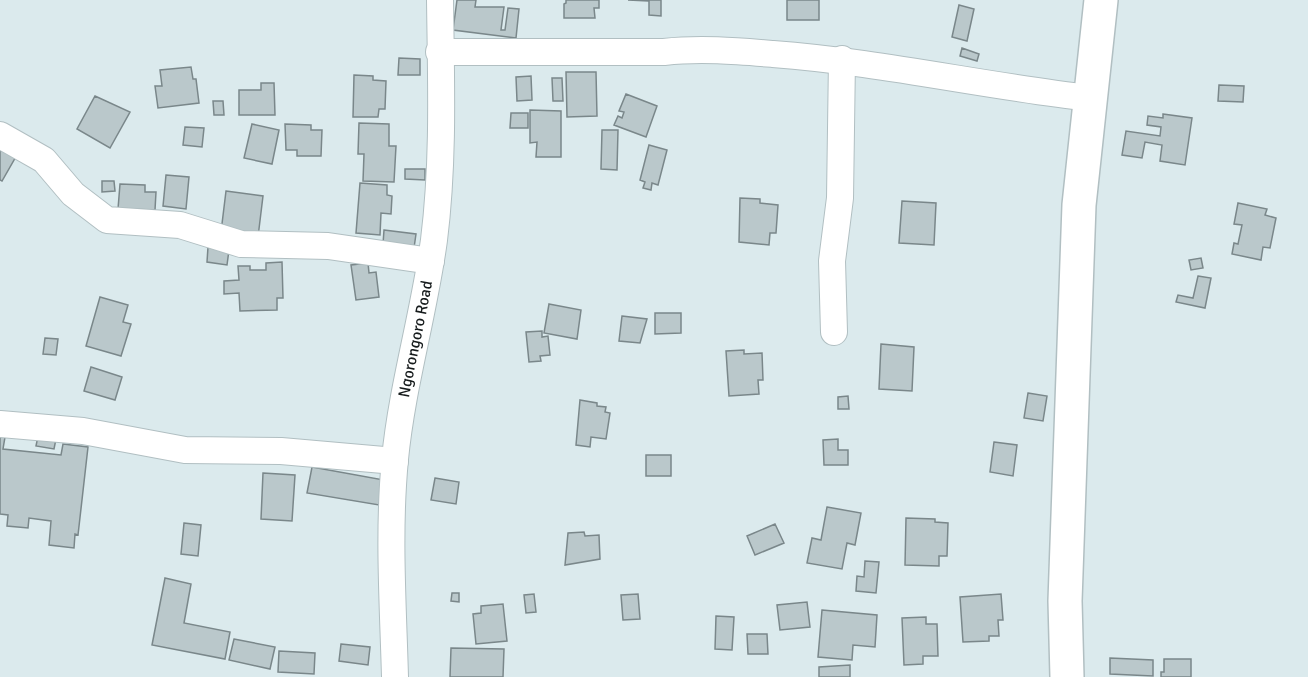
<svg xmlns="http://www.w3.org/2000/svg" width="1308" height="677" font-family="Signika,sans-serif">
  <rect width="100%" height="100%" fill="#dbeaed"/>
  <path fill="#bac8cb" stroke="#7a878a" stroke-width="1.5" d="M457,0H476L475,7H504L501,30H505L508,8L519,9L516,38L453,30Z
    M566,0H599V8H594L595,18H564V4L566,3Z
    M628,0H661V16L649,15V1Z
    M787,0H819V20H787Z
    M959,5L974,9L967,41L952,37Z
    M962,48L979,54L977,61L960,56Z
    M399,58L420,59V75H398Z
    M191,67L193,79H196L199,103L158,108L155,86H162L160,70Z
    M566,72H596L597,116L567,117Z
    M354,75L373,76V80L386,81L385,109H379L378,117H353Z
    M531,76L532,100L517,101L516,77Z
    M552,78H562L563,101H553Z
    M261,83H274L275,115H239V90H261Z
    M1219,85L1244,86L1243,102L1218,101Z
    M626,94L657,106L646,137L614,125L618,116L622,118L624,112L619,111Z
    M95,96L130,112L110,148L77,129Z
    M213,101H223L224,115H214Z
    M530,110L561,111V157H536L537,142L530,143Z
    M511,113H528V128H510Z
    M1163,114L1192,118L1185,165L1160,161L1162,145L1145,142L1142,158L1122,155L1126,131L1160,136L1161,127L1147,125L1148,116L1163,118Z
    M359,123L389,124V146H396L394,182L363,181L364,154H358Z
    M252,124L279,130L272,164L244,158Z
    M285,124L311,125V130H322L321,156H297V150H286Z
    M185,127L204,128L202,147L183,145Z
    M602,130H618L617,170L601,169Z
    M0,143L18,153L2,181L0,180Z
    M649,145L667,150L658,185L652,183L651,190L643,188L645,182L640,180Z
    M405,169H425V180L405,179Z
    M166,175L189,177L186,209L163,206Z
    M102,181H114L115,191L102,192Z
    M360,183L387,185V195L392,196L391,214L381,213L380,235L356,233Z
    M120,184L145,185V192H156L155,210L118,209Z
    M226,191L263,196L258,237L221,232Z
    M740,198L760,199V203L778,205L776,233H770L769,245L739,242Z
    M902,201L936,203L934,245L899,243Z
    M1238,203L1267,209L1265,215L1276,218L1270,248L1263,247L1261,260L1232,254L1234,243L1238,244L1242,225L1234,224Z
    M384,230L416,234L414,248L383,244Z
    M208,247L229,250L227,265L207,262Z
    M1201,258L1203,268L1191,270L1189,260Z
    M282,262L283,298H277V310L240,311L239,293L224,294V281L239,280L238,266H250V270H266V263Z
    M368,263L369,273L376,272L379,297L356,300L351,265Z
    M1198,276L1211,278L1205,308L1176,302L1178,295L1193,298Z
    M100,297L128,305L123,322L131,324L121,356L86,346Z
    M549,304L581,310L577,339L544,333Z
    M655,313H681V333L655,334Z
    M622,316L647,319L640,343L619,341Z
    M542,331V337L548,336L550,355L540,356L541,361L529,362L526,332Z
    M45,338L58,339L56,355L43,354Z
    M881,344L914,347L912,391L879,389Z
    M744,350V354L762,353L763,380H758L759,394L729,396L726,351Z
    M91,367L122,377L115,400L84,391Z
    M1028,393L1047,396L1043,421L1024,418Z
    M848,396L849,409H838V397Z
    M580,400L597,403V406L606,407L605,412L610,413L606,439L591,437L590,447L576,445Z
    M0,436L5,437L3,449L61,455L63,444L88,447L78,535L75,534L74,548L49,545L51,521L29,518L28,528L7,526L8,515L0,514Z
    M38,436L56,439L54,449L36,446Z
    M838,439V450H848V465H824L823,440Z
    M994,442L1017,445L1013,476L990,472Z
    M646,455H671V476H646Z
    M312,467L384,480L379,505L307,493Z
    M263,473L295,475L292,521L261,519Z
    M435,478L459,482L456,504L431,500Z
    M827,507L861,513L855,545L847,543L842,569L807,563L812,538L821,540Z
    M906,518L935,519V522L948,523L947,556H939V566L905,565Z
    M184,523L201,525L198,556L181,554Z
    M775,524L784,543L755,555L747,536Z
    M584,532L585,536L599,535L600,559L565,565L568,533Z
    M865,561L879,562L876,593L856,591L857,576L864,577Z
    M165,578L191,584L184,623L230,632L225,659L152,645Z
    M452,593H459V602L451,601Z
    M534,594L536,612L526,613L524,595Z
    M638,594L640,619L623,620L621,595Z
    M1001,594L1003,620H998L999,636H989V641L963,642L960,597Z
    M807,602L810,627L780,630L777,605Z
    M503,604L507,641L476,644L473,614L481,613V606Z
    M822,610L877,615L875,647L853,645L852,660L818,657Z
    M716,616L734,617L732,650L715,649Z
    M926,617V624H937L938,656H923V664L904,665L902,618Z
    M747,634H767L768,654H748Z
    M234,639L275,647L270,669L229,660Z
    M341,644L370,647L368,665L339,661Z
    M451,648L504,649L503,677H450Z
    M279,651L315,653L314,674L278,672Z
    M1110,658L1153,660V676L1110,674Z
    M1164,659H1191V677H1161V672H1164Z
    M850,665V677H819V667Z"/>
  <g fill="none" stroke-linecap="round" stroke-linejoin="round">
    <g stroke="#b1bfc2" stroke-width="28">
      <g id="street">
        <path d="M439,52H664C700,48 736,51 773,54C880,62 984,86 1090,98"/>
        <path d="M0,135L44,160L73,194L107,220L180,225L241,244L328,246L431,261"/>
        <path d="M834,332L832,261L840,198L842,59"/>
        <path d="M0,424L83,431L185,450L281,451L395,461"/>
        <path id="s1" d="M395,677C393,604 388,532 395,459C402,386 424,314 434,240C444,160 441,80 440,0"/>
      </g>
    </g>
    <g stroke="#b1bfc2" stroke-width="36">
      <path id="secondary" d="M1067,677L1065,601L1079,205L1101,0"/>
    </g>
    <use href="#street" stroke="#fff" stroke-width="26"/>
    <use href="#secondary" stroke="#fff" stroke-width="33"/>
  </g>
  <g text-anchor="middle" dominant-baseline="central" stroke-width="6" stroke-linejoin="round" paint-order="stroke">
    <g font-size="16" fill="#161b1c" stroke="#dbeaed">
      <text stroke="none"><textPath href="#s1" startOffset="340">Ngorongoro Road</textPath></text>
    </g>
  </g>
</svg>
